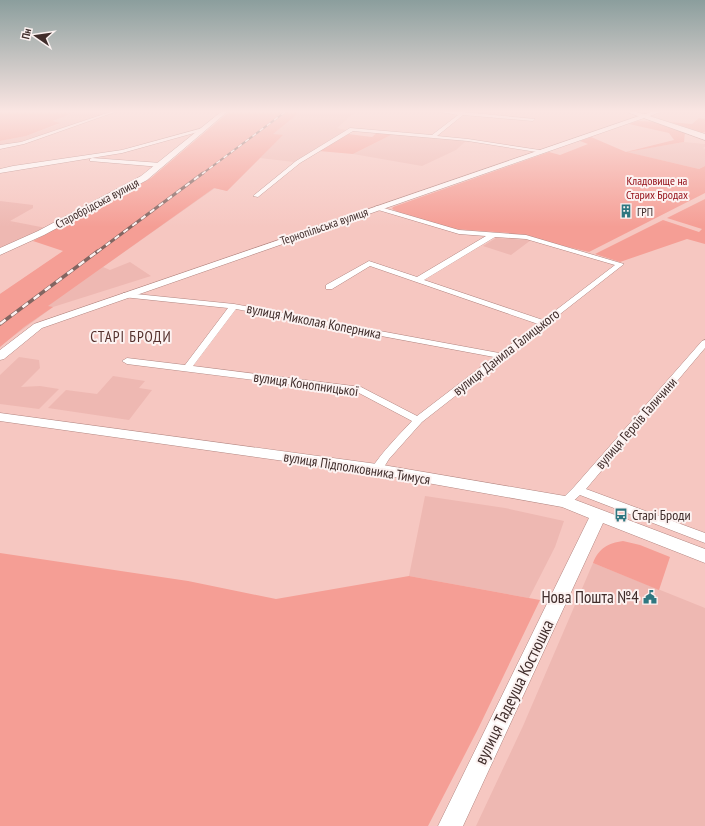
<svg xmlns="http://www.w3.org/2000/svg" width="705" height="826" font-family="'PT Sans Narrow',sans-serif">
  <rect width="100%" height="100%" fill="#f6c7c1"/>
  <path fill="#eeb8b2" d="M77,112H113L22,143L0,147V141L26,136L59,124L51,121Z
    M248,112L354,113L337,128L346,130L294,162L260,158L227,191L215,188L103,267L110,270L130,262L151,276L53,307L0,346V294L64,251Z
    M393,134L466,141L456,150L422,166L353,154Z
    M684,142L705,144V147L703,148L705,149V166L699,169L626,152Z
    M0,201L33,205V208L10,221L46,228L0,249Z
    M496,238L531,240L511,255L483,246Z
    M19,357L39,360L40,368L21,387L40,386L59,389L39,409L0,404V375Z
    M113,376L145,381L139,388L152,390L129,420L48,408L66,390L97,394Z
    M425,496L505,508L564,521L555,547L529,598L409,576Z
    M593,563L705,608V826H476L523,726Z"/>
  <path fill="#f59e95" d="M0,112H77L52,121L60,123L26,136L0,141Z
    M229,112H300L273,134L283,135L227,191L214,188L48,306L53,307L24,327L0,347V294L63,251L33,241L151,178Z
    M699,118L705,119V132L701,133L670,122L692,124Z
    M638,121L657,122L685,132L684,142L627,152L699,169L705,166V193L589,252L509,233L454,229L400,213L392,209L393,207L549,152L560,155L588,144L580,141L591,137L626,152L674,140L669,133L629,124Z
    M378,132L393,134L353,154L319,151L348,134L372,137Z
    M705,199V244L687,239L620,262L595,254L663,220L699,232L702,229L667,218Z
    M623,541L640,545L670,557L659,590L593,563C599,548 608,543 623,541Z
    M0,553L188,581L276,599L409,576L540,600L478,729L428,826H0Z"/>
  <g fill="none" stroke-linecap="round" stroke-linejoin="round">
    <g stroke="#b28681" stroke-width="1">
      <path id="street" d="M110,112H115L24,144L0,149V145L21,142Z
        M441,112H463L535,119L533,121L463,115L437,136L468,139L546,151L543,153L468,141L353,131L300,163L258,197L253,196L296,161L350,128L432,135L458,115Z
        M203,128L205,130L122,153L0,173V169L13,166L122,150Z
        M92,158L161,163L164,165L161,167L90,161V159Z
        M377,206L459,230L526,235L624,264L422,422L389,459L381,472H373L371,469C383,451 398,436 412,421L359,393L127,364L122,361L127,358L185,365L228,308L123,297V293H126L234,304L499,353L538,324L370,266L332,289H326V285L369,261L417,277L486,236L459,234L375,209V207ZM495,237L526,239L615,265L543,320L424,280ZM236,309L494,357L417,416L361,387L193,366Z
        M705,340V348L586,489L705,533V543L580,495L569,505H561L559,502L574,487L702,341Z"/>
    </g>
    <g stroke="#b28681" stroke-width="1">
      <path id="secondary" d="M221,112H227L147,180L44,235L0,255V248L38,231L141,176Z
        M645,114L648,116L647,117L42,328L4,359L0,360V350L34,324Z
        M0,413L377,464L565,496L705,549V563L603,523L463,826H438L589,518L562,507L377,474L0,421Z"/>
    </g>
    <g stroke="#b28681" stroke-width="1">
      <path id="primary" d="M651,112H660L645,118L641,116Z"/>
    </g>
    <g stroke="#b28681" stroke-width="1">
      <path id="highway" d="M627,112H637L705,134V140Z"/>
    </g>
    <use href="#street" fill="#fff" fill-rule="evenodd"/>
    <use href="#secondary" fill="#fff" fill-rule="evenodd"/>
    <use href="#primary" fill="#fff" fill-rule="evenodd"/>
    <use href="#highway" fill="#fff" fill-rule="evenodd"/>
    <g stroke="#826561" stroke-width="2">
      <path id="rail-far2" d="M202,174L285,112"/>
    </g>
    <g stroke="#826561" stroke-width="3">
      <path id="rail-far1" d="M97,252L203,173"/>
    </g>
    <g stroke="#826561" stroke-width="3.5">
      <path id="rail" d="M0,324L98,251"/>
    </g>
    <use href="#rail-far2" stroke="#fcf2f1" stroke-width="1.5" stroke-dasharray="4.5" stroke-linecap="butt"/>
    <use href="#rail-far1" stroke="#fcf2f1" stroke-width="2" stroke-dasharray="5.5" stroke-linecap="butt"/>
    <use href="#rail" stroke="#fcf2f1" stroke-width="2.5" stroke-dasharray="7" stroke-linecap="butt"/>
  </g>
  <linearGradient id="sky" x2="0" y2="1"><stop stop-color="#8b9e9d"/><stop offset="0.49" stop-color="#fbe6e3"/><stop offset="1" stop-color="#fbe6e3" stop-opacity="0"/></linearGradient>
  <rect width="705" height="227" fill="url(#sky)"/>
  <defs>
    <g id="building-bare" transform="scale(1.08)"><path d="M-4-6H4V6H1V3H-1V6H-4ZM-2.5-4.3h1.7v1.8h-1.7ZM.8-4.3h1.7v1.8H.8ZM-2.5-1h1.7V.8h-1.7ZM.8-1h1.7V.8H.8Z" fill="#2f7780" stroke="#fcf2f1" stroke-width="2.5" paint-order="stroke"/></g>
    <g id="bus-bare" transform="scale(1.08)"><path d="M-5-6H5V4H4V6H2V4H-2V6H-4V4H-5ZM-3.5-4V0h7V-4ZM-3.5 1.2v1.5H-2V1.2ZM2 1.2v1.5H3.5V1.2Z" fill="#2f7780" stroke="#fcf2f1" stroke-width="2.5" paint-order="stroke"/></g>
    <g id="civic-bare" transform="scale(1.08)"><path d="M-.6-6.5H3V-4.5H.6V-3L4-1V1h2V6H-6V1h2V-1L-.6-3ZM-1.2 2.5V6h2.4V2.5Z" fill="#2f7780" stroke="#fcf2f1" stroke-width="2.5" paint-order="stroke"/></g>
  </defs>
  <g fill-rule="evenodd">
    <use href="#building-bare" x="626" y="211"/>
    <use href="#bus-bare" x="621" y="515"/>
    <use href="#civic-bare" x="650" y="597"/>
  </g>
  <g text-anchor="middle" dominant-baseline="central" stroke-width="4" stroke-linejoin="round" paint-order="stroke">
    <g font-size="12" fill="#930e16" stroke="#fcf2f1">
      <text x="657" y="180">Кладовище на<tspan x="657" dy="14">Старих Бродах</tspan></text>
    </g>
    <g font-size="12" fill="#402d2b" stroke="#fcf2f1">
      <text transform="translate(97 203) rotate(-28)">Старобрідська вулиця</text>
      <text transform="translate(324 226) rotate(-19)">Тернопільська вулиця</text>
    </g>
    <g font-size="12" fill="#402d2b" stroke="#fcf2f1" text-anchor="start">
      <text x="637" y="211">ГРП</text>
    </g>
    <g font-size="14" fill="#402d2b" stroke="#fcf2f1">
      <text transform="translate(314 321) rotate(11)">вулиця Миколая Коперника</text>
      <text transform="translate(506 352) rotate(-38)">вулиця Данила Галицького</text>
      <text transform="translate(306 384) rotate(8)">вулиця Конопницької</text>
      <text transform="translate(636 423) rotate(-49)">вулиця Героїв Галичини</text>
      <text transform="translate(357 468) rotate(9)">вулиця Підполковника Тимуся</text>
    </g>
    <g font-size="14" fill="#402d2b" stroke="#fcf2f1" text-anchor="start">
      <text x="632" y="515">Старі Броди</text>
    </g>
    <g font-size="15" letter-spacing="1" fill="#55312d" stroke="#fcf2f1">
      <text x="131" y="336">СТАРІ БРОДИ</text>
    </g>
    <g font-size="17" fill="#402d2b" stroke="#fcf2f1" text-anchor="end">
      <text x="639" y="597">Нова Пошта №4</text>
    </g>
    <g font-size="17" fill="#402d2b" stroke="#fcf2f1">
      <text transform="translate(514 692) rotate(-64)">вулиця Тадеуша Костюшка</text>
    </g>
  </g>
  <g transform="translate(36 36) rotate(283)" stroke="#fcf2f1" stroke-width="3" paint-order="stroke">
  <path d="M0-3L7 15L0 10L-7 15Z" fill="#402d2b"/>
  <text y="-6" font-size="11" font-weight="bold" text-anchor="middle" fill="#402d2b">Пн</text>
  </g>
</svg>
